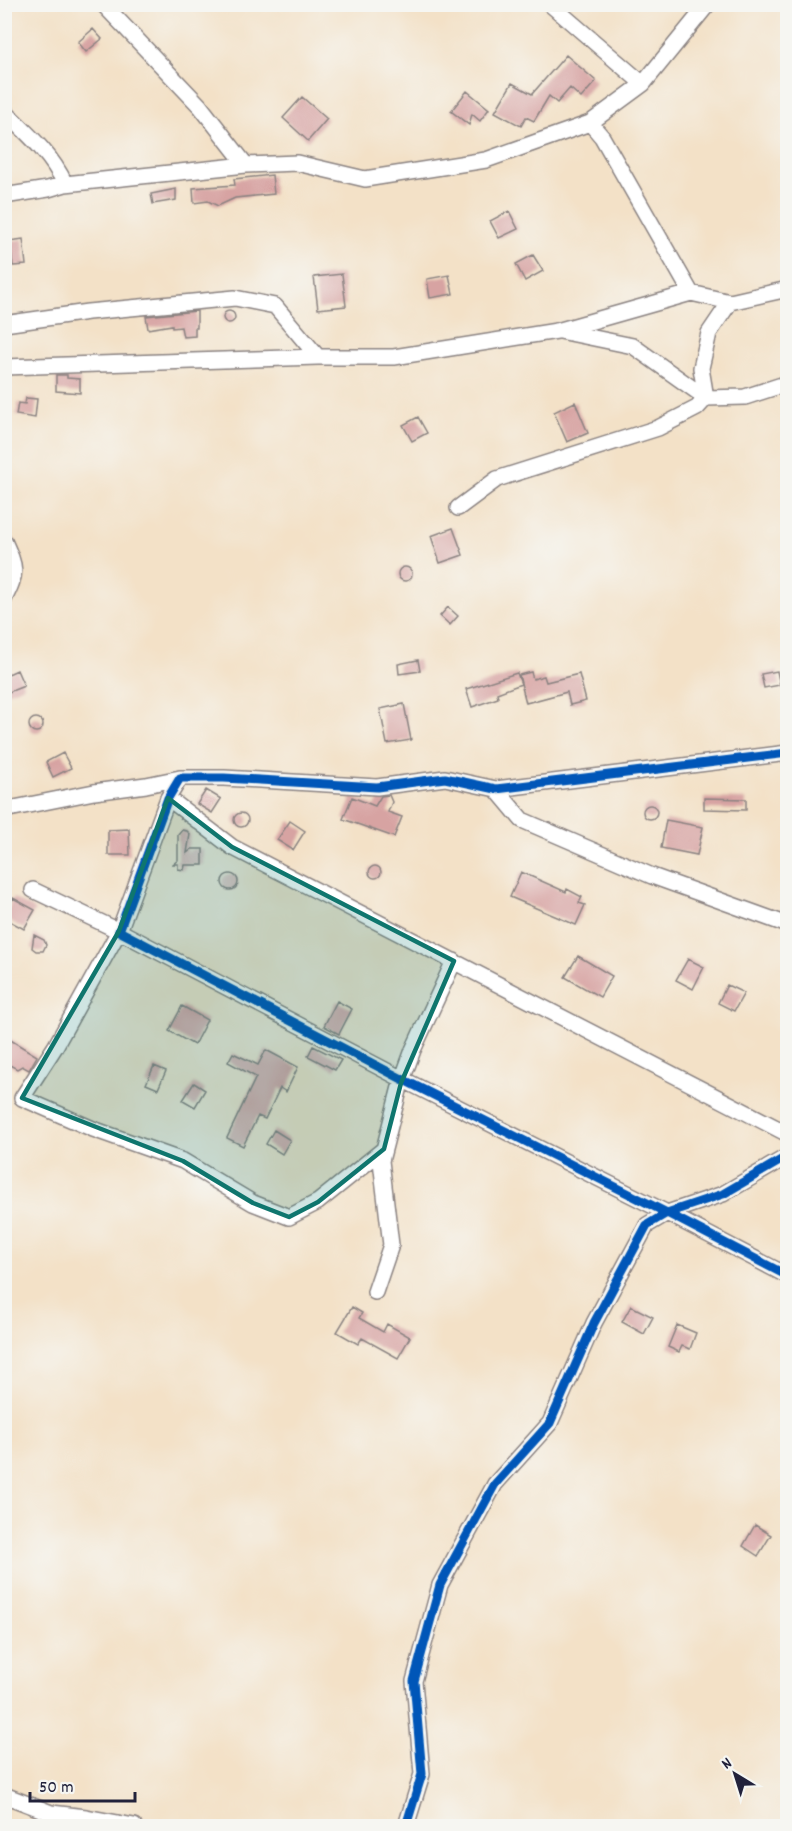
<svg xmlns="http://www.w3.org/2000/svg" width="792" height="1831" font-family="Dekko,sans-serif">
  <rect width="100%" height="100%" fill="#f6f6f2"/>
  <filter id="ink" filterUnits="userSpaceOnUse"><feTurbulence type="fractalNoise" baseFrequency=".0167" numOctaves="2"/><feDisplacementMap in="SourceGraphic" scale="12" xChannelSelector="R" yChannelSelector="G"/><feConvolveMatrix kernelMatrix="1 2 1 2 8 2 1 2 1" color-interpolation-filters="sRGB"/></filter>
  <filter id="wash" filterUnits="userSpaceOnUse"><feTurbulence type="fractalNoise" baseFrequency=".008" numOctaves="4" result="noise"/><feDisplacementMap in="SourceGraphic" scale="24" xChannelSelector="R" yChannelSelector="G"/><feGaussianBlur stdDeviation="1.35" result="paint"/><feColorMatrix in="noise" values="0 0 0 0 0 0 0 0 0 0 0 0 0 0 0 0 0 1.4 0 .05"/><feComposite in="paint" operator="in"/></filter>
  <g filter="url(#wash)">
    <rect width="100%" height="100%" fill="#f3e1c7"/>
    <g id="blocks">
      <path fill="#d7a3a2" d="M93,29L102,39L86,52L78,42Z
        M566,55L596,81L581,98L570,88L557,103L549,96L534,121L526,117L521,126L495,112L512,83L532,94Z
        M467,91L489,109L480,121L472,114L469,125L451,111Z
        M302,97L327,119L308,141L283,118Z
        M272,175L274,194L235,198L218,206L208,201L194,203L193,188L235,185L234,179Z
        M176,189V200L153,204L151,194Z
        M509,211L518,229L499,238L490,221Z
        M23,239L26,265L13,266L10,241Z
        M533,255L543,271L525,281L516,264Z
        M342,274L346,306L318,309L314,277Z
        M449,275L453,294L430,298L427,279Z
        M223 317a6 6 0 1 1 12 0a6 6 0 1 1-12 0Z
        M197,311V328H195V336L183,337L181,327L172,328V325L148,329L146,316Z
        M56,375H67V378L80,379V393L56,391Z
        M26,398L37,399L35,418L16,415L18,403L25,404Z
        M575,402L588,433L567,442L554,412Z
        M418,417L427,433L412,441L403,425Z
        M453,528L463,555L440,563L431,536Z
        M398 574a7 7 0 1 1 14 0a7 7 0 1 1-14 0Z
        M448,607L458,616L450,625L440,616Z
        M418,660L420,671L399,674L398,664Z
        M17,670L24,686L4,694V676Z
        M777,671L780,685L764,688L761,674Z
        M531,672L533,679L544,676L546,682L579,674L586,701L570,705L567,692L526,703L519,675Z
        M517,673L521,684L497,693L498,698L472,707L466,689Z
        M404,704L411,740L387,744L380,709Z
        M29 725a7 7 0 1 1 14 0a7 7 0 1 1-14 0Z
        M63,753L71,768L53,777L46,762Z
        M206,790L221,799L212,813L197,804Z
        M389,795L392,802L388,812L402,817L394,837L343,819L352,797L375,806L381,796Z
        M704,798L746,799V810L704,809Z
        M643 812a7 7 0 1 1 14 0a7 7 0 1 1-14 0Z
        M234 820a7 7 0 1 1 14 0a7 7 0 1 1-14 0Z
        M666,820L703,827L697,855L661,848Z
        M290,821L305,831L293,850L277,840Z
        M129,829L130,855H108V830Z
        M182,830L187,831L190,834L187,853L192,849H203V865H185L184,870L178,869V864H173L178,860V835Z
        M369 872a6 6 0 1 1 12 0a6 6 0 1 1-12 0Z
        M521,872L566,892L567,889L582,897L579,903L585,905L576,925L510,897Z
        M222 882a8 8 0 1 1 16 0a8 8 0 1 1-16 0Z
        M13,898L35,910L24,929L4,918Z
        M34,935L44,940L46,945L43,951H36L32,948Z
        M578,956L612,976L600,997L565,977Z
        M688,959L704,967L693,989L676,980Z
        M727,985L744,993L734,1011L718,1003Z
        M337,1001L352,1009L339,1034L324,1026Z
        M182,1006L207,1020L194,1045L169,1031Z
        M4,1036L37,1056L29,1070L22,1066L17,1069L4,1062Z
        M313,1046L341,1060L335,1070L308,1056Z
        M266,1050L298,1067L286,1092L280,1088L265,1119L258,1116L243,1146L227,1138L256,1077L228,1062L233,1053L258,1065Z
        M154,1066L166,1071L158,1089L146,1084Z
        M194,1083L205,1090L195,1107L183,1100Z
        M274,1130L290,1140L282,1154L266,1144Z
        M631,1306L653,1317L644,1334L622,1322Z
        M352,1307L362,1313L359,1318L383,1332L387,1324L410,1337L398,1358L362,1338L358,1344L337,1332Z
        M677,1325L696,1333L690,1349L682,1346L679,1352L668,1347Z
        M755,1525L771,1535L758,1556L743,1546Z"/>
    </g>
  </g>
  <g filter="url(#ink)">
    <use href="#blocks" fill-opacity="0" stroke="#8a8281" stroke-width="1.5"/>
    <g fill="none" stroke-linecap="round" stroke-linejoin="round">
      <g stroke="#8a8281" stroke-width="18">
        <path id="minor" d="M103,4L200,106L246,165
          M550,4L643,84
          M4,111C27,133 52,155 65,184
          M590,123L602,137L691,293
          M4,196L48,189L65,184L246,165L297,163L365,179L486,160L590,123L643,84L708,4
          M4,324L88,312L235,298L275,306L318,357
          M560,331L633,346L706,398L745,397L788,383
          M4,367L318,357H394L557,331L691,293L730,302
          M458,508L497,479L658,428L697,408L706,398L701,368L709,333L730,302L788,289
          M4,541C16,568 18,572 4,599
          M788,753L496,789L445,778L377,787L224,778H180L168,798L119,931L402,1079L667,1213L788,1276
          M496,789L522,820L652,876L788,925
          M168,798L232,847L788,1134
          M4,810L94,792L146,785L180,778
          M33,890L119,931L55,1047L22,1098L93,1129L183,1161L253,1203L289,1217L318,1202L384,1149
          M375,1292L391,1245L381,1161L401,1083L413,1050L454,961
          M4,1795L51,1813L86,1817L134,1826
          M406,1826L422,1774L414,1681L440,1585L495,1484L550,1423L594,1323L647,1225L667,1213L723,1194L788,1156"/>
      </g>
      <use href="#minor" stroke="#fff" stroke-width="15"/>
      <g stroke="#f6f6f2" stroke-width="13">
        <path id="cycleway" d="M788,753L496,789L445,778L377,787L224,778H180L168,798L119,931L402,1079L667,1213L788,1276
          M406,1826L422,1774L414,1681L440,1585L495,1484L550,1423L594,1323L647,1225L667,1213L723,1194L788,1156"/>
      </g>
      <use href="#cycleway" stroke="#0057b8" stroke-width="9"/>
    </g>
  </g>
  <path fill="#0f766e" fill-opacity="0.2" stroke="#0f766e" stroke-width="4.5" stroke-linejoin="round" d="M168,798L232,847L454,961L401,1083L384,1149L318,1202L289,1217L253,1203L183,1161L22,1098L119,931Z"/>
  <rect width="792" height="1831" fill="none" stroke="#f6f6f2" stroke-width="24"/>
  <g transform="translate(735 1774) rotate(322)" stroke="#f6f6f2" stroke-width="4.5" paint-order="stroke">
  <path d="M0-4.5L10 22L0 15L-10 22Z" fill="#22223b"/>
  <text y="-9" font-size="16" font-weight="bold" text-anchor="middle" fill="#22223b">N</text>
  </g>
  <path d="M30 1792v9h105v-9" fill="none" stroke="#22223b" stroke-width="3"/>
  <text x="39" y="1792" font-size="18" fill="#22223b" stroke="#f6f6f2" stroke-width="4.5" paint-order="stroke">50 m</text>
</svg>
